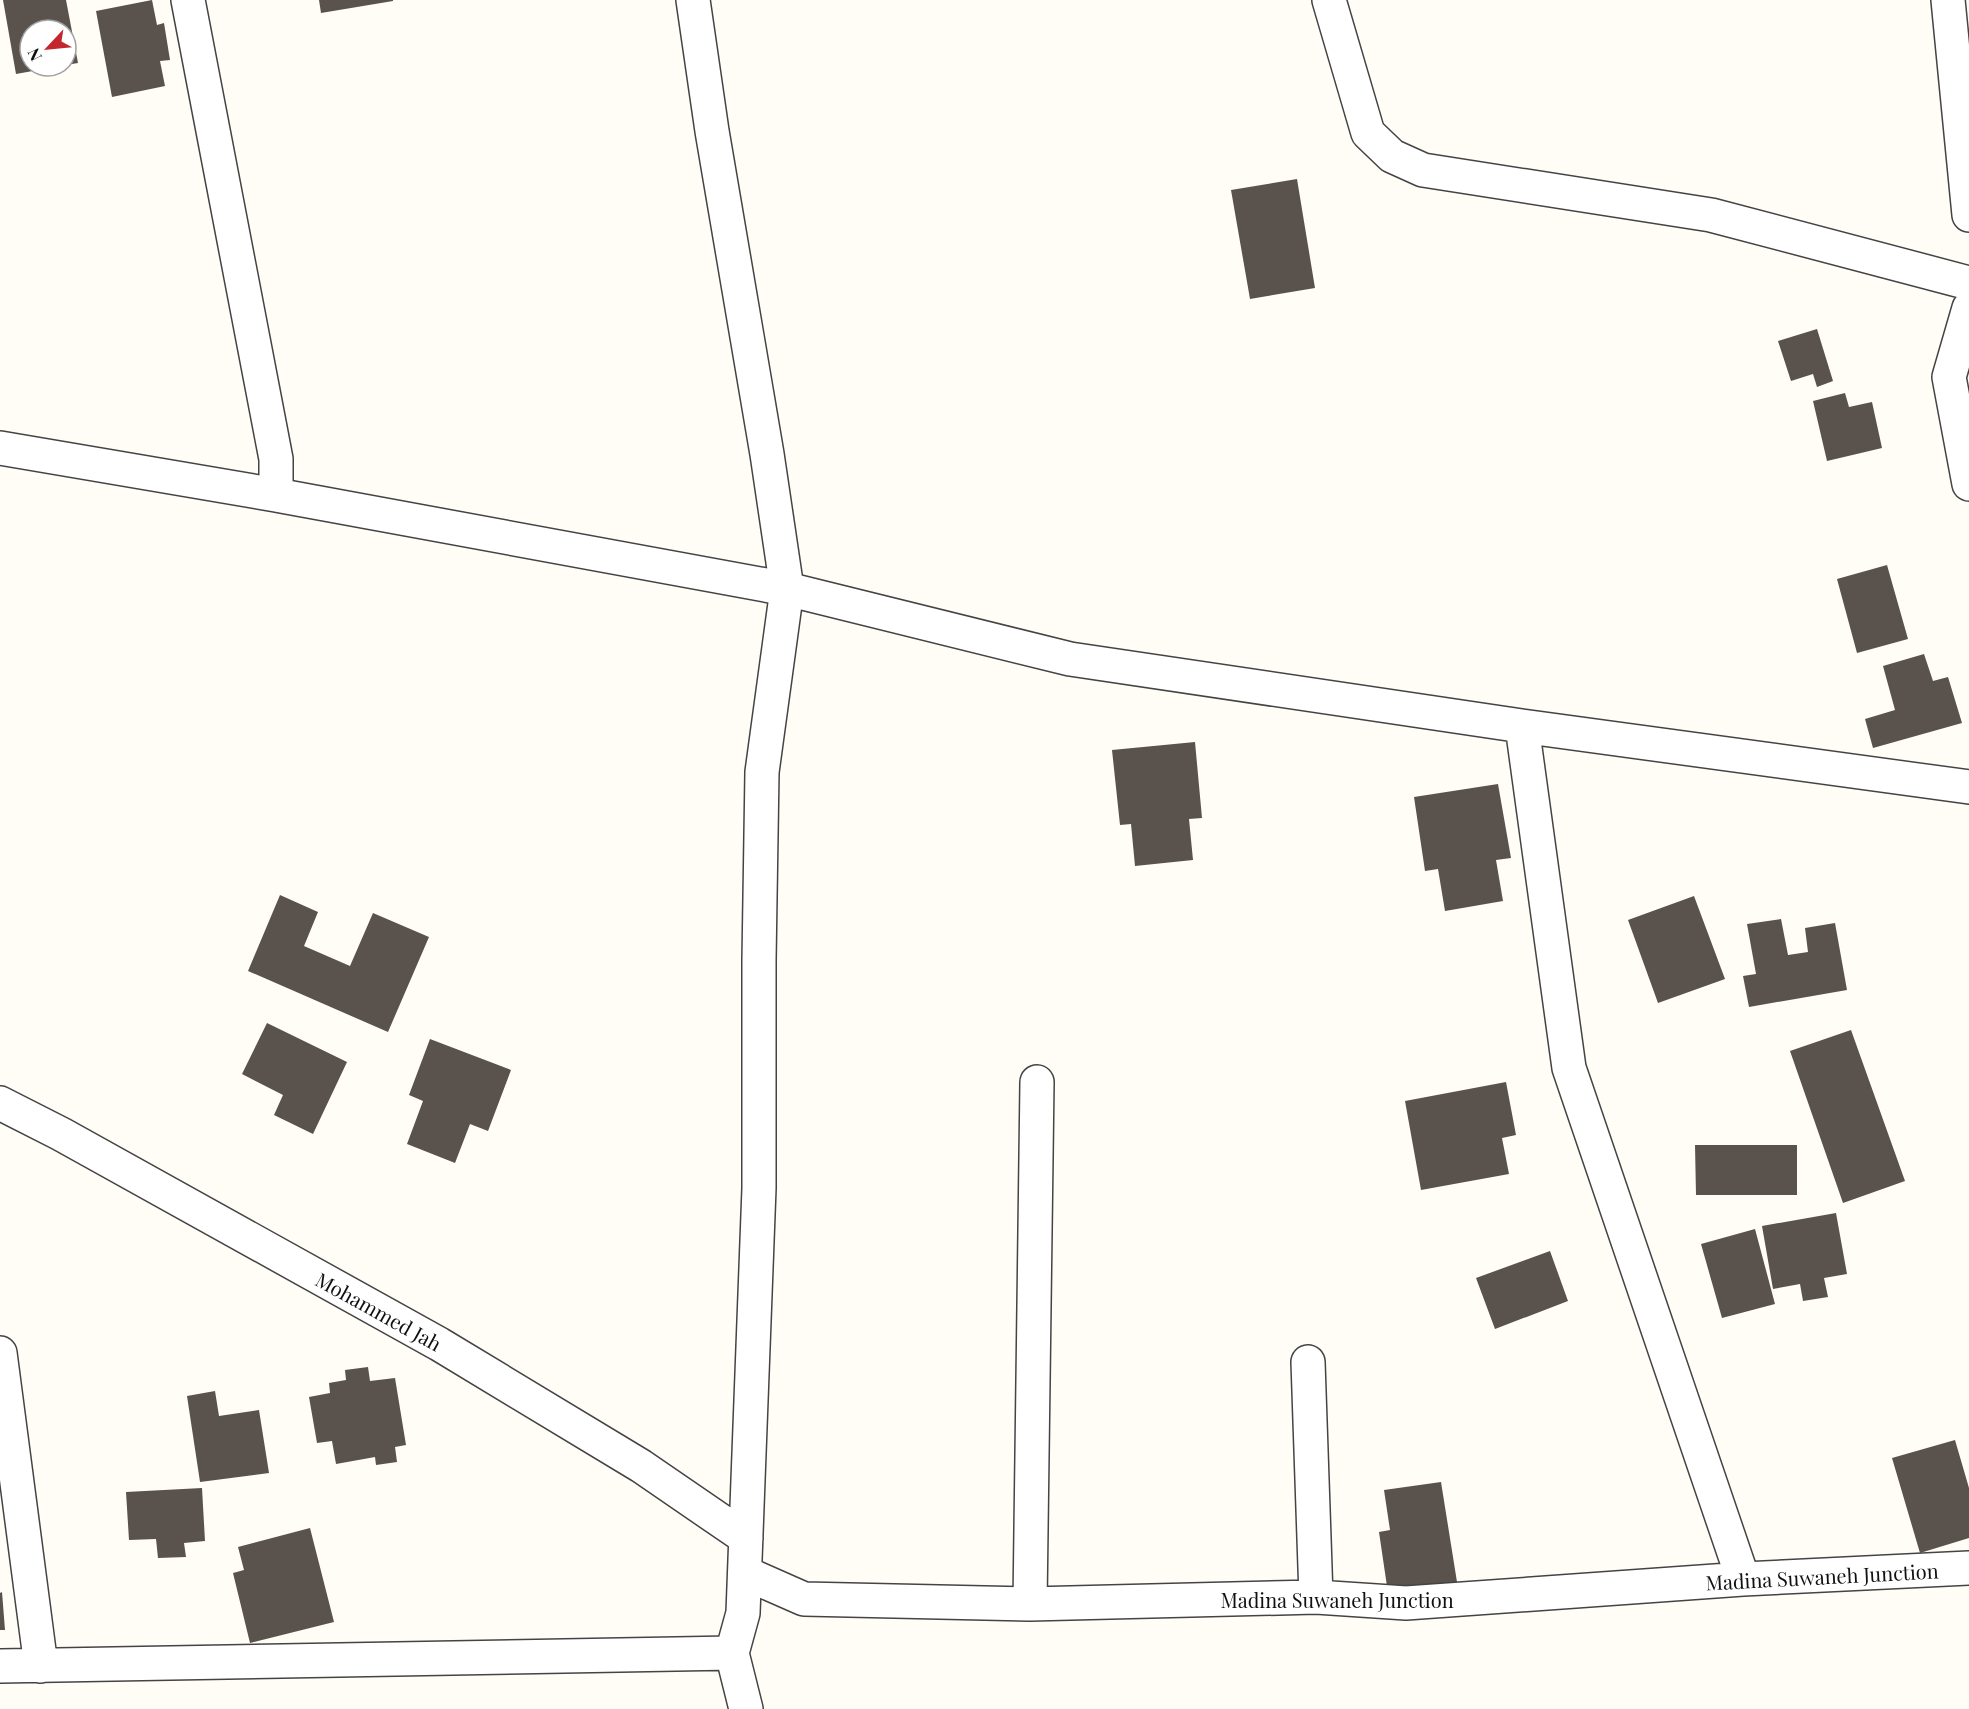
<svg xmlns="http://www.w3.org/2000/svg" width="1969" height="1709" font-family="'Playfair Display',serif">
  <rect width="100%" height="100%" fill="#fffdf5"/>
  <path fill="#5a524d" d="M3,0H66L78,63L66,65V30H30V66L55,67L16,74Z
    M152,0L157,25L164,23L170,60L160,61L165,86L112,97L96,11Z
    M319,0H393V1L321,13Z
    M1297,179L1315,288L1250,299L1231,190Z
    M1817,329L1833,381L1817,387L1813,374L1791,381L1778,341Z
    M1845,393L1849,407L1872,402L1882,448L1827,461L1813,401Z
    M1887,565L1908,639L1857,653L1837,579Z
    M1924,654L1933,681L1948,677L1962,723L1873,748L1865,719L1895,710L1883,666Z
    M1195,742L1202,818L1189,819L1193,860L1135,866L1131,824L1120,825L1112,750Z
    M1498,784L1511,858L1496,860L1503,901L1445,911L1438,869L1425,871L1414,797Z
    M280,895L318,912L304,946L350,966L373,913L429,937L388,1032L248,971Z
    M1694,896L1725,979L1658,1003L1628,920Z
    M1781,919L1788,955L1808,952L1805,928L1835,923L1847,990L1749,1007L1743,976L1756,974L1747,924Z
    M267,1023L347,1062L313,1134L274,1115L283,1095L242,1074Z
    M1851,1030L1905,1181L1843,1203L1790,1051Z
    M430,1039L511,1070L488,1131L470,1124L455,1163L407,1144L423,1101L409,1095Z
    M1506,1082L1516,1135L1502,1138L1509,1174L1421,1190L1405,1101Z
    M1695,1145H1797V1195H1696Z
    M1836,1213L1847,1274L1824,1278L1828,1297L1803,1301L1800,1284L1773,1289L1762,1226Z
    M1755,1229L1775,1304L1722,1318L1701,1244Z
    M1550,1251L1568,1301L1495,1329L1476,1278Z
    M368,1367L370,1381L395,1378L406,1445L395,1447L397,1462L376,1465L375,1457L336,1464L332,1441L317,1443L309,1397L330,1393L329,1383L346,1380L345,1370Z
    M215,1391L219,1416L259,1410L269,1473L200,1482L187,1396Z
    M1955,1440L1969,1488V1538L1920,1553L1892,1458Z
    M1441,1482L1457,1582L1434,1585L1389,1600L1379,1532L1390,1530L1384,1490Z
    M202,1488L205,1541L184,1543L186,1557L158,1558L156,1539L129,1540L126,1492Z
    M310,1528L334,1622L250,1643L233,1573L244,1570L238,1547Z
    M2,1592L5,1630H0V1593Z"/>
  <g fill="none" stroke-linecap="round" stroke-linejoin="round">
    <g stroke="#444" stroke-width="36">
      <path id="minor" d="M693,0L712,131L767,454L787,589L762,772L759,960V1188L743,1613L732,1653L746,1709
        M1329,0L1368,133L1392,156L1423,170L1711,215L1969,283
        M1948,0L1969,215
        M1969,308L1949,377L1969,484
        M0,448L276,495V459L188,0
        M276,495L787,589L1070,659L1522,726
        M0,1103L61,1134L439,1344L641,1466L746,1538
        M0,1353L41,1666
        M1308,1362L1316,1597
        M745,1573L804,1599L1030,1604L1316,1597L1406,1603L1743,1579L1969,1568
        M1743,1579L1569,1068L1522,726L1969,787
        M1030,1604L1037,1082
        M0,1666L732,1653"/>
    </g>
    <use href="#minor" stroke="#fff" stroke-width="33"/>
  </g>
  <g text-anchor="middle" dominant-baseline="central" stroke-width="6" stroke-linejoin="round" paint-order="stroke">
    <g font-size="20" fill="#111" stroke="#fff">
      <text transform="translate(379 1311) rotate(29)">Mohammed Jah</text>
      <text transform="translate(1822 1576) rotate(-3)">Madina Suwaneh Junction</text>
      <text x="1337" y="1599">Madina Suwaneh Junction</text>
    </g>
  </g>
  <g transform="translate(48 48) rotate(244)"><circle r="28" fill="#ffffff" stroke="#a0a0a0" stroke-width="1.5"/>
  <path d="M0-4.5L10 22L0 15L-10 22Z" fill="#c4262e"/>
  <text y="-9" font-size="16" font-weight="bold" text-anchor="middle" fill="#111111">N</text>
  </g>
</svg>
